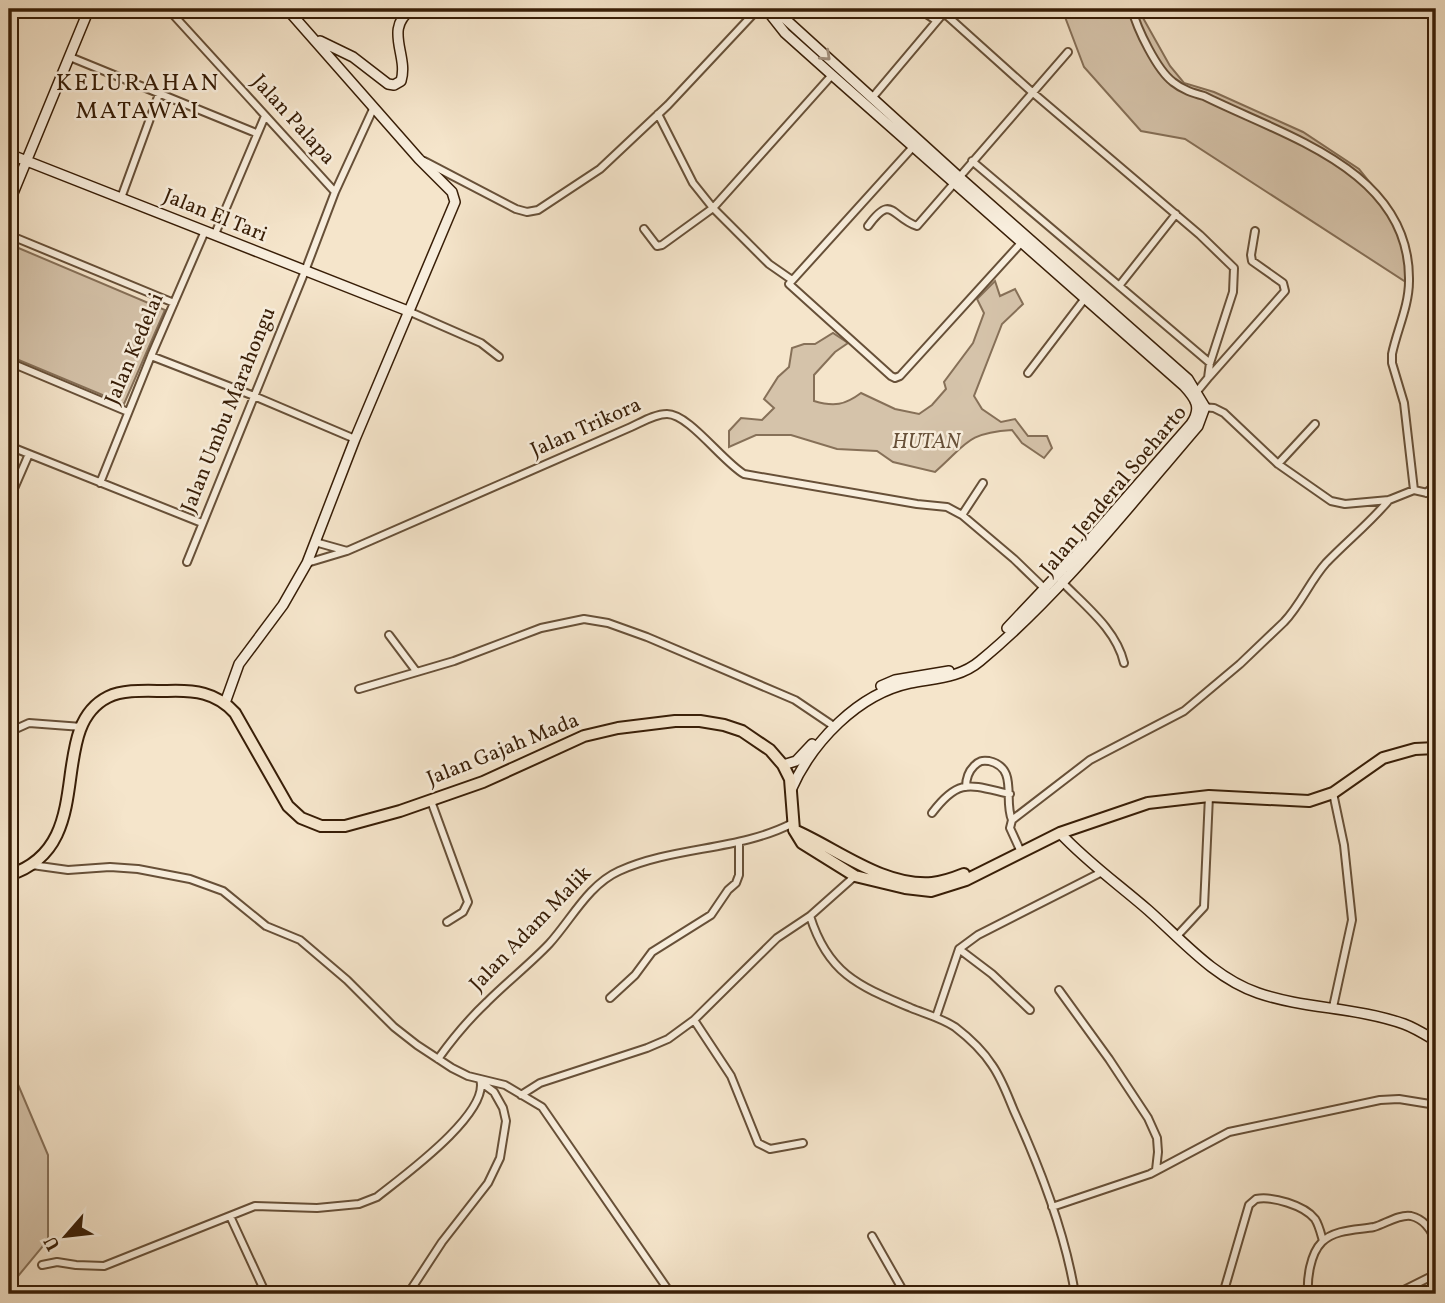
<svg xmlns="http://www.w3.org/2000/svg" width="1445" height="1303" font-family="Vollkorn,serif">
  <rect width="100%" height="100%" fill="#f5e5cb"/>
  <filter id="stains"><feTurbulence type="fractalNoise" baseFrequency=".00286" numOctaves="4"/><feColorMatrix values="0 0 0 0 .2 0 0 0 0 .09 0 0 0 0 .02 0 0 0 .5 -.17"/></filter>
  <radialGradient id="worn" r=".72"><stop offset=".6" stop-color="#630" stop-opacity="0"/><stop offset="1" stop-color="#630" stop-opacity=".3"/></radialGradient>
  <path fill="#d5c3aa" stroke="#867058" stroke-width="2" d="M1062,9H1138L1170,66L1184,83L1214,92L1303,132L1359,169L1392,210L1409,251L1412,286L1185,139L1141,131L1084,67Z
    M9,244L165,310L124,404L9,356Z
    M995,281L1000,296L1015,289L1023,304L1002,324L974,396L982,409L1001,422L1015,419L1028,436H1047L1052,448L1044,458L1022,443L1012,430C966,433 967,444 935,472L893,462L877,451L837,449L791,435H756L729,447V431L741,418L762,420L774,408L764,399L778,377L789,367L792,348L804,344H815L833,333L848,343L835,352L814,375V401C834,407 845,405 861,393L895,409L919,414L932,405L946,389L944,382L973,343L984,313L977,299Z
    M9,1073L17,1082L48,1155V1240L9,1287Z"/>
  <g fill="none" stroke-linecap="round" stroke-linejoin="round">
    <g stroke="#675038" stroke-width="10">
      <path id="street" d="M168,9L335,192L305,271L187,562
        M919,9L937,21
        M1132,9C1137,29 1157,70 1173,82C1183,90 1193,93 1204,96C1284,136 1411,170 1409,281C1409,306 1397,330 1392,354V363L1404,403L1414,490
        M944,13L1032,92L1200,235L1234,268L1233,292L1210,363L1208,378L1194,395
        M70,57L256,133
        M872,98L947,9
        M658,114L693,183L713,208L832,75
        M912,148L789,284L891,376L895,378L900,376L1021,243
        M424,161L516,209L527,212L538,210L600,169L668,105L758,9
        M972,161L1210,363
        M335,192L374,107
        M121,198L159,94
        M868,226C892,193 891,217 917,226L1068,52
        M644,229L657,246L662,245L713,208L769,264L792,280
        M215,234L265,116
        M9,235L174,303
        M1119,286L1176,214
        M408,311L481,343L499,357
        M151,356L254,396L355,439
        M9,362L128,412
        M1028,373L1086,297
        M1209,377L1285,291L1283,283L1252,261L1251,255L1255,231
        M1201,407L1214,408L1224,413L1278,464L1331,501L1345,504L1389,500L1414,490L1436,495
        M9,446L202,523
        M1278,464L1315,424
        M100,483L151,356L205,231
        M1426,493L1436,485
        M9,500L29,454
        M962,515L983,483
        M315,542L347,551
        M307,563L347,551L631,427C642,422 655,414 667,414C689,414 722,461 744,474L917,504L947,507L962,515L1014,559L1045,589
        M1061,581C1085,606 1116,629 1124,663
        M389,635L416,671
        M359,689L454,661L541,628L584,619L608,623L647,637L781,694L795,700L835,727
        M9,732L29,723L82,727
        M966,787C966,778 968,772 974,766C979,761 982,760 989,761C1019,768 1003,800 1012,820
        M1333,793L1344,845L1352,920L1333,1007
        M431,801L468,902L463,912L447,922
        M932,813C959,777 970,785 1010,794
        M1021,852L1010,828L1012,820L1090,760L1184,711L1240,664L1284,622C1301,604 1310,581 1326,563C1347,541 1370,523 1389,500
        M32,865L68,870L110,867L138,869L190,879L223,891L266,926L300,940L347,980L394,1027L417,1045L452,1068L468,1076L505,1085L542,1107L671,1294
        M810,916C828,974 859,986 911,1008C926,1014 941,1018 955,1027C968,1037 983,1051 992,1065C1002,1079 1008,1097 1015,1113C1041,1170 1065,1232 1075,1294
        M1177,936L1204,907L1209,796
        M959,949L992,974L1030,1010
        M1059,990L1109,1059L1148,1118L1157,1138L1158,1152L1156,1170
        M610,998L635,975L652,952L711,915L728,890L736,883L739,875V842
        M936,1017L959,949L978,935L1102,872
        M694,1020L731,1076L758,1143L770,1149L803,1143
        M438,1059C453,1038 469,1019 487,1002C507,982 530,964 549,944C571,920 588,885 619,871C674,846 739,851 793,823
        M521,1095L540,1083L647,1048L668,1039L694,1020L777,938L810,916L855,876
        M1052,1207L1150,1174L1229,1132L1380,1100L1399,1099L1436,1105
        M230,1216L266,1294
        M872,1236L905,1294
        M42,1265L57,1262L76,1265L104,1266L255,1206L317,1208L359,1204L377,1197C402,1177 491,1113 480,1079
        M408,1294L442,1242L488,1183L500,1158L506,1121L503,1108L494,1092L482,1083
        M1223,1294L1249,1205L1256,1199C1272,1196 1304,1205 1315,1219C1319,1225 1321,1234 1323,1241
        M1308,1294C1307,1279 1310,1254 1322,1242C1335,1229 1358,1230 1374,1227C1385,1224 1399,1214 1411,1216C1424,1219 1432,1231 1436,1243
        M1396,1294L1436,1274"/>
    </g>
    <g stroke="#381e07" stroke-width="12">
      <path id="secondary" d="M766,9L785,33L832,75L1184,386C1196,399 1202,408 1191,424L1076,555L1007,628
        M778,9L782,16L958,176L1188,379L1205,407L1198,426C1131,504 1059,596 980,661C960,678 935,678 910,683C858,694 812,742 791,790
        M320,41L353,57L388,84L394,85L401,81C409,55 383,29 412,9
        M9,154L408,311
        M9,203L89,9
        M881,686L895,680L949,671
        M225,703L239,664L283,605L307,563L355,439L455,202L452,192L419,159L287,9
        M783,765L796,761L812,744
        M1060,833C1087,862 1118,884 1148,910C1182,940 1214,978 1258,993C1305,1009 1356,1007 1404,1024C1415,1028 1426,1035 1436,1041"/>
    </g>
    <g stroke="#381e07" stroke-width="14">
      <path id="highway" d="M794,830C836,848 883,887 932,883C943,882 954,878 964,874
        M9,875C101,846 44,729 108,697C124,689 148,691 167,691C194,690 216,692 235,713L288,806L301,818L321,826H345L400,811L483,782L584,736L618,728L675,721H700L724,725L742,731L770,750L783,765L790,779L794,830L802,843L855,876L905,888L931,891L966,880L1060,833L1148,803L1209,796L1309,801L1333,793L1383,758L1415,749L1436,748"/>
    </g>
    <use href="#street" stroke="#f8eedd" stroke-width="6"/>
    <use href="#secondary" stroke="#f8eedd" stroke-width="9"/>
    <use href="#highway" stroke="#f5e5cb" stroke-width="10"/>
  </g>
  <defs><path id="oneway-chevron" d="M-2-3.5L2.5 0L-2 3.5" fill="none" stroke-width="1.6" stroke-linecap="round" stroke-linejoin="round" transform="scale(1.75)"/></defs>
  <use stroke="#a2907d" href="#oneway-chevron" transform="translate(826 56) rotate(43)"/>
  <g text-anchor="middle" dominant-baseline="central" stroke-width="5" stroke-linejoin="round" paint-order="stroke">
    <g font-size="21" fill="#381e07" stroke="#f8eedd">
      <text transform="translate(293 120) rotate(48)">Jalan Palapa</text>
      <text transform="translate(215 216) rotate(22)">Jalan El Tari</text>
      <text transform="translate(135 349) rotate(-67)">Jalan Kedelai</text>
      <text transform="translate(229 410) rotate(-68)">Jalan Umbu Marahongu</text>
      <text transform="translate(586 428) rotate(-24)">Jalan Trikora</text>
      <text transform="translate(1114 491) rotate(-50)">Jalan Jenderal Soeharto</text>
      <text transform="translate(503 750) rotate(-22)">Jalan Gajah Mada</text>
      <text transform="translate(531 929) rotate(-46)">Jalan Adam Malik</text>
    </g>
    <g font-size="21" font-style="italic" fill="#675038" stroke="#f8eedd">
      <text x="926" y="442">HUTAN</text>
    </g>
    <g font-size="24" letter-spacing="2" fill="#381e07" stroke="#f8eedd">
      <text x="138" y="84">KELURAHAN<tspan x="138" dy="28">MATAWAI</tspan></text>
    </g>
  </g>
  <rect width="1445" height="1303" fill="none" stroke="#f5e5cb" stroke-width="35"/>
  <rect x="10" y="10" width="1424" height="1282" fill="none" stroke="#381e07" stroke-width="3.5"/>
  <rect x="18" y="18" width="1410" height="1268" fill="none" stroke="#381e07" stroke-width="2"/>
  <g transform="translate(66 1236) rotate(242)" stroke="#f8eedd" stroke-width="5" paint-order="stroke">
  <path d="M0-5L12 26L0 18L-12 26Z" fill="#381e07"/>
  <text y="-10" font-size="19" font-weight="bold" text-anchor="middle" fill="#381e07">U</text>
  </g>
  <rect width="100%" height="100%" filter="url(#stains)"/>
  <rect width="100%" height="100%" fill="url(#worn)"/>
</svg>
